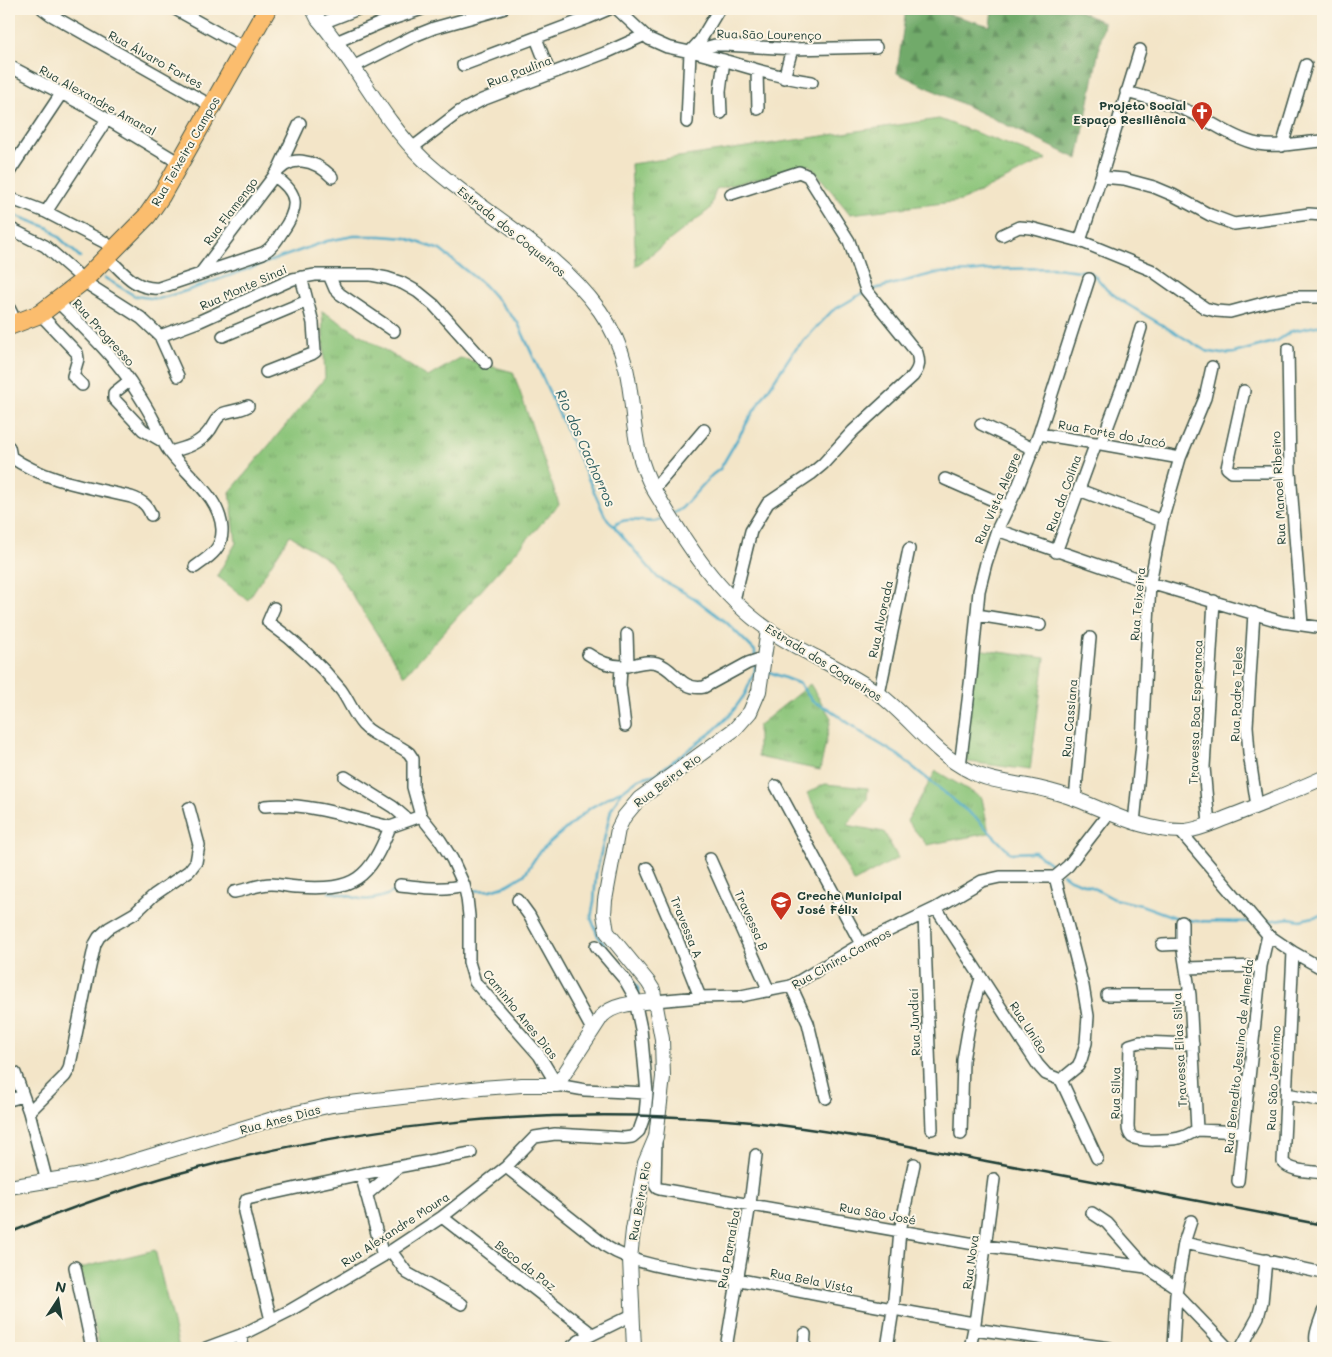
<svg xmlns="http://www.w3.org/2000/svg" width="1332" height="1357" font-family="Mali,sans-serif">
  <defs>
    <pattern id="grass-tufts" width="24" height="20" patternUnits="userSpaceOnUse" patternTransform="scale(1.25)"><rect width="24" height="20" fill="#8cc57a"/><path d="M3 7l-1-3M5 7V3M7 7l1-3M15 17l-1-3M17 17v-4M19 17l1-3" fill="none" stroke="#72a165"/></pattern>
    <pattern id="forest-firs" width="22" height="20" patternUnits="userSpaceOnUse" patternTransform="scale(1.25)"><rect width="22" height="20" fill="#71aa6a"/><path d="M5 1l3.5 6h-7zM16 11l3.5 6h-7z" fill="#5c8c58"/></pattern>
  </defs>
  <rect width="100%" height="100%" fill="#fcf5e5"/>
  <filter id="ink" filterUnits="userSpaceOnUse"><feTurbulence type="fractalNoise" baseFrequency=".02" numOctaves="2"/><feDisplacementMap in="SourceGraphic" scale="10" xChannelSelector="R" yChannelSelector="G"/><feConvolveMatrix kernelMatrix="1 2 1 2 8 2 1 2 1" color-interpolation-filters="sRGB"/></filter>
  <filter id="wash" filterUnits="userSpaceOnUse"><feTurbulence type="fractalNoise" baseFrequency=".0096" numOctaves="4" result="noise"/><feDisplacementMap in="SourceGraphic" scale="20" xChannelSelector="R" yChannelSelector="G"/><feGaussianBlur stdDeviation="1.12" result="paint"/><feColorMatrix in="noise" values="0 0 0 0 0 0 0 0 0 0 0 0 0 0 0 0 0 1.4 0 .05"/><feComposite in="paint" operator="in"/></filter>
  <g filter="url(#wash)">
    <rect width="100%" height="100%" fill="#f3e5c8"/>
    <path fill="url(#grass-tufts)" stroke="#568157" d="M939,119L1047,159L961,201L850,214L810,165L716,189L710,209L636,266L631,164Z
      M322,311L428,377L460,358L513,372L559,504L404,676L331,562L290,535L248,600L217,576L236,543L230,492L325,378Z
      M976,649L1045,658L1030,770L961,761Z
      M810,684L831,718L820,770L758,757V726Z
      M936,771L982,798L989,833L927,845L907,821Z
      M825,784L868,788L867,799L847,825L884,832L898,858L854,882L807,793Z"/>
    <path fill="url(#forest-firs)" stroke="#48744f" d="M906,9H931L990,26L992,9H1075L1104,23L1078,159L897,73Z"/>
    <path fill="#8cc57a" stroke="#568157" d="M155,1250L179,1348H100L80,1268Z"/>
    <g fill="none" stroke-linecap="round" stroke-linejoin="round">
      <path stroke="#49aac8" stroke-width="2.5" d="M9,213L49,228L80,257
        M105,278L135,296L158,299L186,291L327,241L354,236H381L406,238L440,250L484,285L518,323L605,516L658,578L694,598L727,623L755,651V656
        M871,290L936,273L968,272L998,269L1055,268L1089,272L1097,278L1107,290L1125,303L1206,351L1221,354L1234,353L1277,341L1292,331L1316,326H1323
        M674,513L682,508L712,475L720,469L752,414L793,352L832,311L863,293
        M614,526C627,512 649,528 665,518
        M767,671L800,684L812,701L829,709L865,735L898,755L978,820L1010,853L1035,852L1059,870
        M1063,874L1070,879L1092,887L1114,899L1141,905L1177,918L1196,921L1253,922
        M470,891L491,890L507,885L524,875L540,851L590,808L620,791
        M329,892C342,893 349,897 361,899C375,901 388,895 400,889
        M1261,922L1289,918L1300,920L1323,915
        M639,996L638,988L598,936L591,918L594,902L596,874L611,810L621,792L638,779L656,774L712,732L730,715L745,694L755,671V664
        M607,1333L619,1328"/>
    </g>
  </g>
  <g filter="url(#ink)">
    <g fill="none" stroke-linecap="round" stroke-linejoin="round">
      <g stroke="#3f564a" stroke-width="14">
        <path id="minor" d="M43,9L51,15L205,102
          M175,9L236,43
          M617,9L649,39L667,47L690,52L715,45H726L792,49L876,47
          M322,23L358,9
          M536,38L550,74
          M336,42L383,22L422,9
          M695,52C736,63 770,76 812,82
          M463,65L588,18L609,9
          M9,66L82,104L173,159
          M353,67L414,36L434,28L502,9
          M757,72L758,109
          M784,78L792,49
          M1126,92C1149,98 1171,103 1192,113C1214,123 1234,139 1258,144C1280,148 1302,142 1323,141
          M721,113L720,91L724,60
          M687,122L690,52L700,41L719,9
          M1282,146L1306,65
          M412,148L459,112L482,100L605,53L645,35
          M278,170L300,123
          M9,172L61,94
          M274,176C290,153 314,159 332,177
          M1101,177L1124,179L1154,187L1173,195L1210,215L1234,224L1309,214L1323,215
          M731,194L799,172L808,176L849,241L866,290L917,353C920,363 919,368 913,376L853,431L823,464L811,474L768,503L751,531L734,600
          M9,198L46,212L106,243
          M46,212L107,119
          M9,228L45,246L76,273
          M1002,235L1019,227L1031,228L1080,241L1151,270L1205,308L1216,311L1230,312L1271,301L1294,297H1323
          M1080,241L1101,177L1140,50
          M107,257C123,272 135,290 159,288L263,253C272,248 277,240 282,232C299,208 300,193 274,176L200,274
          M329,275L335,289L340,294L394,331
          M83,281L141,318L160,336L178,376
          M58,302C83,327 110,352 130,381C138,394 147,407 154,421C159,431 162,442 169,451C187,476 220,496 222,529C223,549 209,557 195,567
          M9,308L12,314
          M40,314L77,353L78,359L73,376L82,385
          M160,336L200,321L293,279L315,275H371L387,278L402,283L418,292L434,305L486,363
          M223,336L307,301
          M1288,349L1290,472L1302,625
          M266,372L312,354L315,352L313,323L301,277
          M129,381L114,393V399L143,430L162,441
          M1244,391L1227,468L1232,472H1290
          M981,424L1033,449
          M1039,434L1101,444L1180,458
          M1101,444L1125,380L1141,328
          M9,447L11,457C47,482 90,487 131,497C142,501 147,504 151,515
          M170,452C186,448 200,444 210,430C214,424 216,418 222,414C230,410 240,411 248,406
          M945,479L1009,507
          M654,489L704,430
          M1079,490L1162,521
          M997,530L1150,583L1282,622L1323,628
          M1056,552L1096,443
          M274,608L268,622C295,641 320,664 341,690C349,701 354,715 363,725C375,738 395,742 409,753L413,759V787L421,816
          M1254,613L1247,726L1249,753L1257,806
          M977,615L1040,625
          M627,634L628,666
          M588,654C598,661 609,666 621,666C633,667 644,659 657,663C676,669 680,691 704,687L748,663L763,658
          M621,667L620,685L625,726
          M879,694L909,549
          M960,766L971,676L979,591L986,563L997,530L1017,489L1039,434L1089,279
          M345,777L393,807L408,820
          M776,786L861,944
          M1075,799L1090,638
          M265,806C308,802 349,817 390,827
          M1134,823L1142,743L1150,583L1162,521L1180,458L1205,398L1212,367
          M1209,825L1204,767L1214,601
          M1180,831L1268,935L1293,952L1323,969
          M710,859L769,991
          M647,868L671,924L700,997
          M1055,877L1083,986L1088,1016L1086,1043L1081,1060L1078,1066L1061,1080
          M400,885C422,887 442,891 464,885
          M234,892C246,890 259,884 271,884C280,884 289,887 298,887C355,891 369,879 390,827L421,816L440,840L452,859L464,885L467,898L469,916V962L475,982L539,1055L557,1085L585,1090L647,1093
          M518,900L529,915L593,1031
          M936,908L1038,1065L1046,1074L1061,1080
          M924,914L932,1129
          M1182,922V944L1190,995L1197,1130L1243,1132
          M1162,945L1182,944
          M1293,952L1283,1162C1291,1172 1311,1171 1323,1173
          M1186,968L1261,966
          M791,986L808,1023L826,1098
          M1107,995H1190
          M655,1001L700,997L741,996L791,986L861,944L936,908L982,881L1000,877H1055L1068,866L1109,813
          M1193,1044L1140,1042L1130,1045L1128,1126C1128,1130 1129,1134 1132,1137C1139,1142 1170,1140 1179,1138C1185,1137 1191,1133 1197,1130
          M15,1073L29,1112L47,1182
          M1061,1080L1097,1158
          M1287,1094L1323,1101
          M9,1100L23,1096
          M29,1112L65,1076L69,1069L89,971L95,944L99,937L109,928L135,913L154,895L189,871L196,862L199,845L189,808
          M961,1134L963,1060L971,1014L981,978
          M656,1139L655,1185L657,1188L660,1189L986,1246L1146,1267
          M506,1167L607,1247C639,1268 697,1272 735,1279C815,1294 895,1311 975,1323
          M361,1174L383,1256
          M1238,1181L1261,966L1268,935
          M366,1195L399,1167
          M1092,1213L1107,1223L1146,1267L1177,1288L1176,1294L1228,1348
          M442,1217L592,1334
          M1184,1243L1323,1273
          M391,1251L407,1273L462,1304
          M75,1267L92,1348
          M1177,1288L1184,1243L1191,1221
          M271,1320L244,1212L245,1203L247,1199L361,1174L471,1153
          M974,1329L1110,1348
          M241,1335L243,1348
          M206,1348L241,1335L289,1311L383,1256L442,1217L506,1167L535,1137L555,1134L624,1138L632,1137L639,1131L645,1114L647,1093L641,1029L634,996L625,980L596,946
          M570,1348L579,1341L632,1315
          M726,1348L750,1204L756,1155
          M804,1348L805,1334
          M887,1348L893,1310L900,1231L914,1164
          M970,1348L975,1323L994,1179
          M1173,1348L1176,1294
          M1241,1348L1258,1317L1262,1302L1266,1260
          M1320,1348C1310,1341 1320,1322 1323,1312"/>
      </g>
      <g stroke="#3f564a" stroke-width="16">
        <path id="tertiary" d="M313,9L318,19C356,63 381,119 424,160C480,212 554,247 600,311C612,328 621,347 626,368C636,412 630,448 654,490C685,542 719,596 769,630C804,654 845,669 879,694C911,718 933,753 970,771C990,782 1015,783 1038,788C1051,791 1065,795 1078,800C1113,814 1147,832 1185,831C1199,830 1213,823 1226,818C1258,806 1291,792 1323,778
          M9,1187L95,1173L283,1116L332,1105L481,1088L522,1085H557L602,1016C615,1003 638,1003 655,1001
          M634,1348L630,1259L633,1230L645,1163L656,1137L663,1077L662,1039L653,990L648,982L607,932L604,914L605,900L618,829L624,817L639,799L735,729L750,712L759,691L768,630"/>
      </g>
      <g stroke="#3f564a" stroke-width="20">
        <path id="primary" d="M9,326L40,314L83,281L147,216L161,196L267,9"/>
      </g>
      <use href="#minor" stroke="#fff" stroke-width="11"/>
      <use href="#tertiary" stroke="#fff" stroke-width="14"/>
      <use href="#primary" stroke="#fbbd6e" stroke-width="18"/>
      <path stroke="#1f3d34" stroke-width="2.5" d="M9,1233C65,1210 122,1189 180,1173C362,1122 553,1105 740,1121C823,1128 904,1145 986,1161C1098,1182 1211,1203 1323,1225"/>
    </g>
  </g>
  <defs>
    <g id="church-pin" transform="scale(1.125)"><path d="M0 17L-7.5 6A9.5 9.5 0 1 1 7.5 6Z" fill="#c8321e" stroke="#fcf5e5"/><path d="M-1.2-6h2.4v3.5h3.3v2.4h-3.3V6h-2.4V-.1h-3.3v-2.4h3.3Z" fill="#fff"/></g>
    <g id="school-pin" transform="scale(1.125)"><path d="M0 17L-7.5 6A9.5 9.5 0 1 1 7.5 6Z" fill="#c8321e" stroke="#fcf5e5"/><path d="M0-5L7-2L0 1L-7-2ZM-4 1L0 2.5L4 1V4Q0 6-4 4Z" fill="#fff"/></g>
  </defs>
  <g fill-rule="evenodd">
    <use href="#church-pin" x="1202" y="112"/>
    <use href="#school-pin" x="781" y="902"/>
  </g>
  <g text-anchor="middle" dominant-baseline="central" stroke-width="4" stroke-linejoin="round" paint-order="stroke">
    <g font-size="12" fill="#1f3d34" stroke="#fcf5e5">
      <text transform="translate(769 34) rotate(1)">Rua São Lourenço</text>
      <text transform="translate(156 59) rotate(29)">Rua Álvaro Fortes</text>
      <text transform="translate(519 71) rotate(-21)">Rua Paulina</text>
      <text transform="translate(98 100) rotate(29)">Rua Alexandre Amaral</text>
      <text transform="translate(185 151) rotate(-60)">Rua Teixeira Campos</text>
      <text transform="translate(230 211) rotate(-53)">Rua Flamengo</text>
      <text transform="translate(512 231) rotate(39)">Estrada dos Coqueiros</text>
      <text transform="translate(243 287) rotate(-24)">Rua Monte Sinai</text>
      <text transform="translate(104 332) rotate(48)">Rua Progresso</text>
      <text transform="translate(1112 433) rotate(10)">Rua Forte do Jacó</text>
      <text transform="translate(1278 488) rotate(-93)">Rua Manoel Ribeiro</text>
      <text transform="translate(1063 493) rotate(-70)">Rua da Colina</text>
      <text transform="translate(997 498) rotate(-67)">Rua Vista Alegre</text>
      <text transform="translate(1137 604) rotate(-85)">Rua Teixeira</text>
      <text transform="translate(880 619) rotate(-78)">Rua Alvorada</text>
      <text transform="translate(824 662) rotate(32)">Estrada dos Coqueiros</text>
      <text transform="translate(1236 694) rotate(-88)">Rua Padre Teles</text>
      <text transform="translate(1195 712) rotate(-88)">Travessa Boa Esperanca</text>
      <text transform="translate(1069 718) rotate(-85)">Rua Cassiana</text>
      <text transform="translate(667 780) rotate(-37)">Rua Beira Rio</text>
      <text transform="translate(752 920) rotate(66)">Travessa B</text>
      <text transform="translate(687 927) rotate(68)">Travessa A</text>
      <text transform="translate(841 958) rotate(-29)">Rua Cinira Campos</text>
      <text transform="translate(521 1014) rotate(51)">Caminho Anes Dias</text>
      <text transform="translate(914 1022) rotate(-92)">Rua Jundiaí</text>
      <text transform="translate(1029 1027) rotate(57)">Rua União</text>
      <text transform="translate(1179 1050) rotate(-93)">Travessa Elias Silva</text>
      <text transform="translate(1238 1056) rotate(-84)">Rua Benedito Jesuino de Almeida</text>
      <text transform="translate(1273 1078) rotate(-87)">Rua São Jerônimo</text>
      <text transform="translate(1115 1093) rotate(-89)">Rua Silva</text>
      <text transform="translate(280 1119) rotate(-15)">Rua Anes Dias</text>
      <text transform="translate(639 1201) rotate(-80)">Rua Beira Rio</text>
      <text transform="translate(878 1213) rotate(10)">Rua São José</text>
      <text transform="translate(395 1229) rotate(-33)">Rua Alexandre Moura</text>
      <text transform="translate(728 1249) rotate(-80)">Rua Parnaíba</text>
      <text transform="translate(970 1262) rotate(-82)">Rua Nova</text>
      <text transform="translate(526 1265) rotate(38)">Beco da Paz</text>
      <text transform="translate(812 1280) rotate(11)">Rua Bela Vista</text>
    </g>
    <g font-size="12" font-weight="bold" fill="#1f3d34" stroke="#fcf5e5" text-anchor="end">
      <text x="1186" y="105">Projeto Social<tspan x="1186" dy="14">Espaço Resiliência</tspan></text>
      <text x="797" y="895" text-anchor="start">Creche Municipal<tspan x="797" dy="14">José Félix</tspan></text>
    </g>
    <g font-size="14" font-style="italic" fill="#2c5e60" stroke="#fcf5e5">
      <text transform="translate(586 448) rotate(66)">Rio dos Cachorros</text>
    </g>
  </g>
  <rect width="1332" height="1357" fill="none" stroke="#fcf5e5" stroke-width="30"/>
  <g transform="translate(58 1300) rotate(12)" stroke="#fcf5e5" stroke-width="4" paint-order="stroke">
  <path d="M0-4L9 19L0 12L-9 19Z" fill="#1f3d34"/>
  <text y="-8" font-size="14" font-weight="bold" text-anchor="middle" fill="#1f3d34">N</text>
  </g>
</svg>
